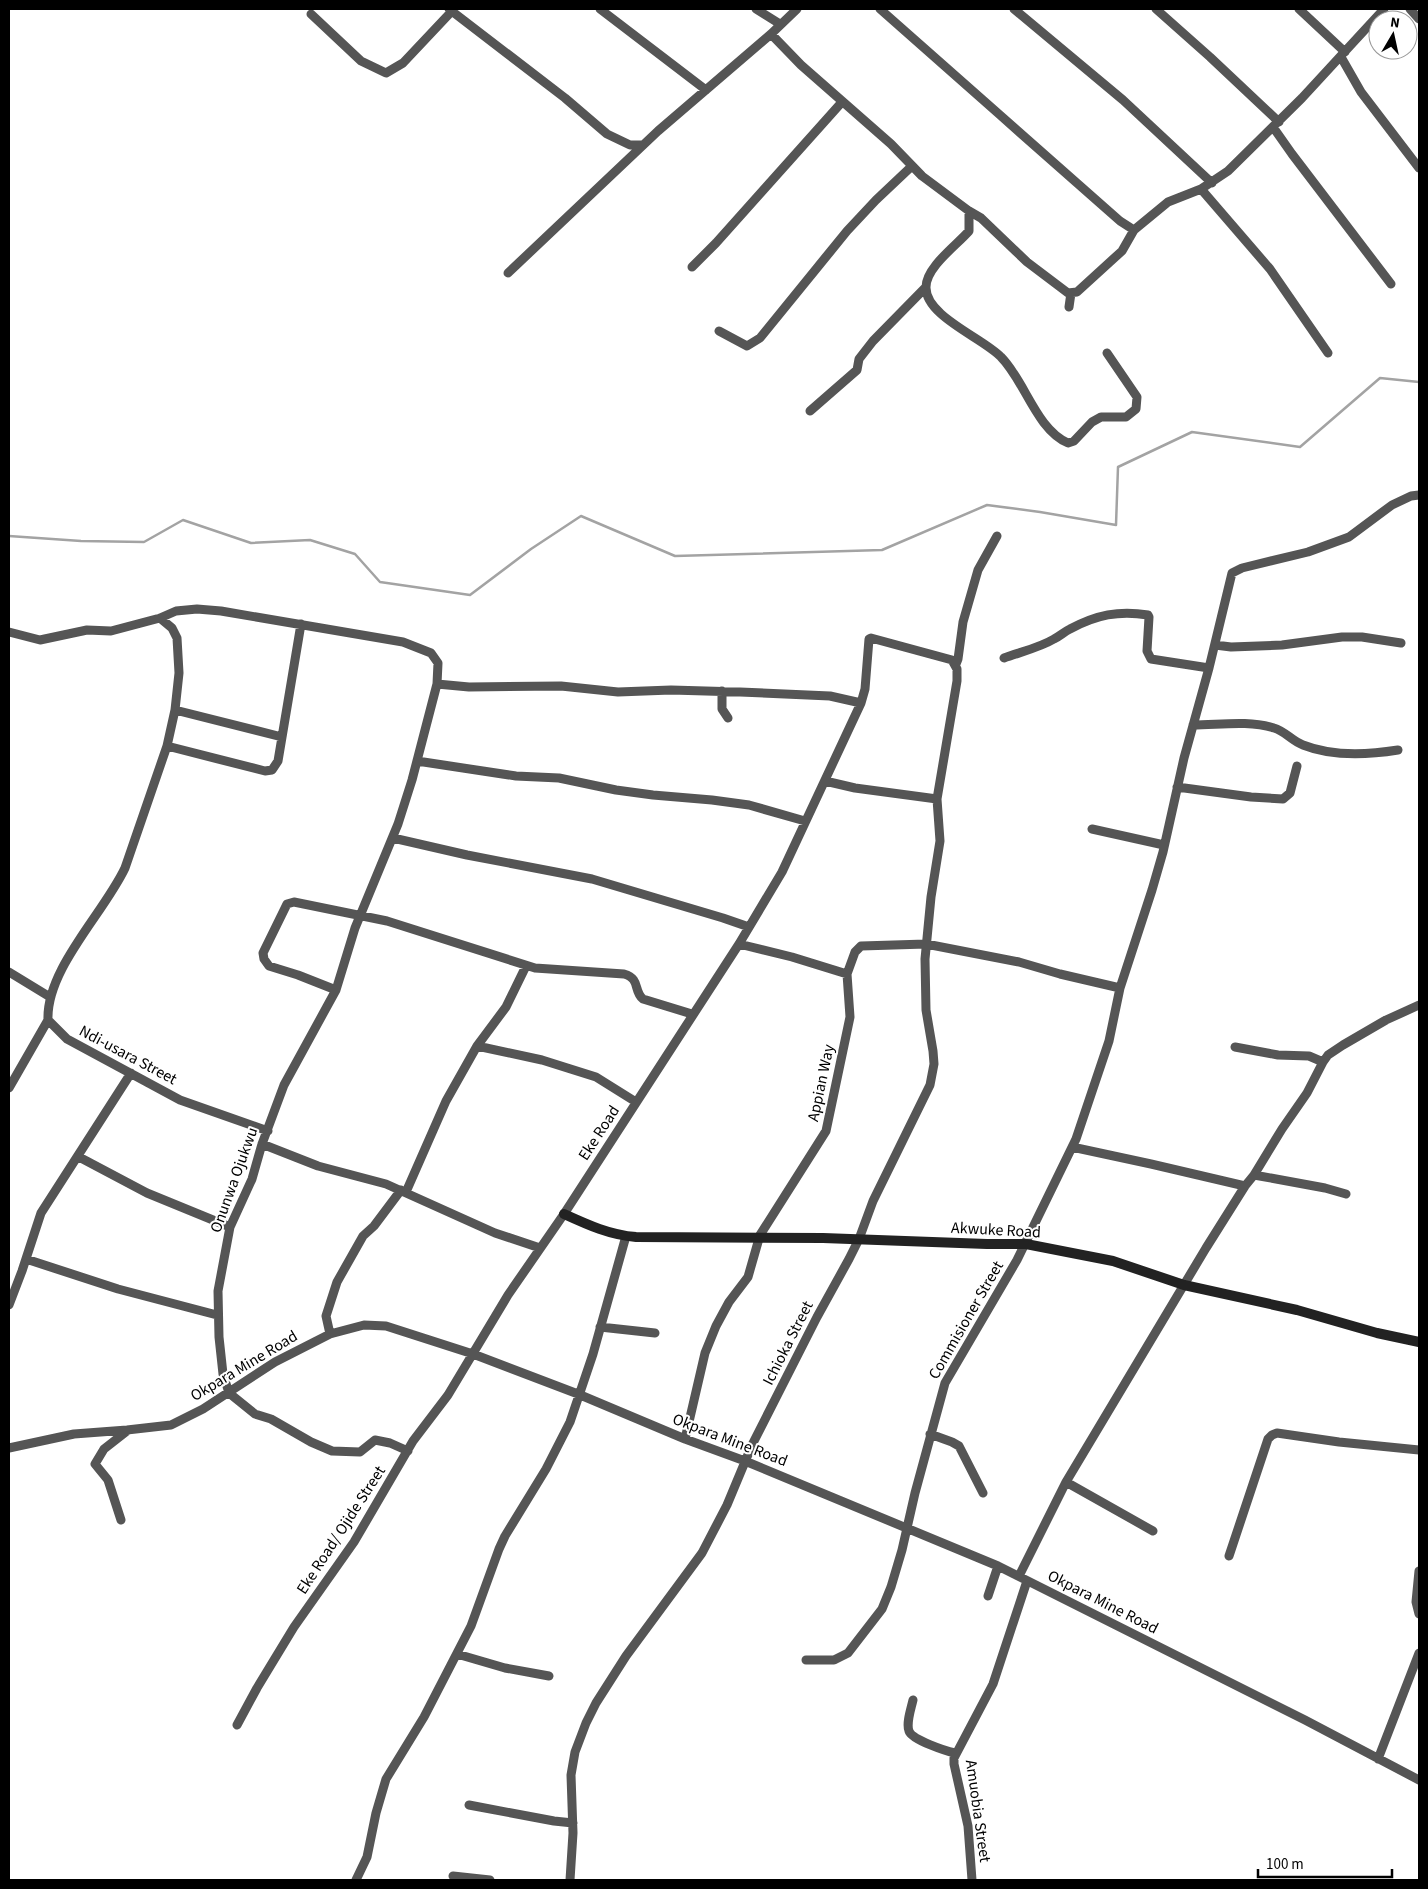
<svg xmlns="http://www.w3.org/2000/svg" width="1428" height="1889" font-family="'Source Sans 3',sans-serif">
  <rect width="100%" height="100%" fill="#fff"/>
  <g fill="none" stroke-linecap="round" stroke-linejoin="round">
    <path stroke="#a3a3a3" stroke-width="2.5" d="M9,536L81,541L144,542L183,520L251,543L310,540L355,554L380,582L470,595L531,549L581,516L675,556L882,550L987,505L1040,512L1116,525L1118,467L1192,432L1300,447L1380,378L1419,382"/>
    <path stroke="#555" stroke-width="9" d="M449,9L565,98L607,134L630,145H642
      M600,9L706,90
      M756,9L780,24
      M880,9C960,80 1040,150 1120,221L1134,230L1168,202L1201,189L1228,171L1302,98L1384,9
      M1014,9L1123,100L1212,183
      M1156,9L1210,57L1279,122
      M1299,9L1345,52
      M1410,9L1419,19
      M311,14L361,61L386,73L403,63L452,11
      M771,34L801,65L891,144L922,176L969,211L981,218L1027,262L1068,293L1077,292L1122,251L1134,230
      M1341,57L1361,92L1419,168
      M1273,127L1292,154L1391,284
      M1201,189L1270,269L1328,353
      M969,211V231C957,245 926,267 926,287C925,316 983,338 1001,357C1025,381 1036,429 1068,443L1074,441L1092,422L1101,417H1126L1136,409L1137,397L1107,353
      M692,267L716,243L842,102
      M508,273L658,131L771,34L797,9
      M1069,307L1071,293
      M719,331L747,346L760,338L847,231L876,200L912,166
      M810,411L857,370L859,359L873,341L926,287
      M160,618L172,628L177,638L179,673L175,710L167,746L125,868C104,913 46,969 48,1020L67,1039L180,1100L268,1131
      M9,632L40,640L87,630L111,631L160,618L176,611L197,609L221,611L403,642L431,653L438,663L437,684L412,780L398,824L355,928L336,990L284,1085L262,1144L252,1179L230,1227L218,1291L219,1337L223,1374L229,1393L255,1414L271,1419L311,1442L332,1451L360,1452L375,1440L390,1443L408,1451
      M1215,645L1231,647L1282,645L1342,637H1362L1401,643
      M1004,658C1020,652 1039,648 1054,639C1060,636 1064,632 1070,629C1096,615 1119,610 1148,615L1149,617L1147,651L1151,659L1209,668
      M956,664L958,659L963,622L978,570L997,536
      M437,684L469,687L561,686L618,692L671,690L740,692L830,696L861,703
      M722,691V709L728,718
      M175,710L282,737
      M1193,725C1219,725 1248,720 1274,728C1285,731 1292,741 1303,745C1333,757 1367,755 1398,750
      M167,746L265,771L272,770L278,761L301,624
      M417,761L516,776L559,778L616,790L653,795L712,800L749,805L805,821
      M825,781L855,788L937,799
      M1177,787L1251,797L1283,799L1290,793L1297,766
      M1092,829L1164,845
      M393,838L467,855L592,879L723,918L749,927
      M739,944L792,957L847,974
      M9,972L50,997
      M336,990L298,975L269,966L264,959L263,953L287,904L294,902L387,921L535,968L624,974C641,979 633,991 643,999L692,1014
      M477,1046L542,1060L596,1077L636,1102
      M1235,1047L1278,1055L1309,1056L1323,1062
      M9,1088L48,1020
      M262,1144L318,1166L386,1184L495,1233L540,1248
      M1072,1147L1151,1164L1245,1186
      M79,1157L147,1193L230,1227
      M1254,1175L1325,1188L1346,1194
      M406,1192L446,1101L477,1046L506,1007L526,966
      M26,1259L118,1289L217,1315
      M9,1305L22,1271L41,1213L131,1073
      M600,1327L655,1333
      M330,1334L326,1316L337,1282L363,1236L374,1226L401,1190
      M930,1434L952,1442L959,1446L983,1493
      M685,1439L705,1353L716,1326L729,1302L748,1277L760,1235L826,1131L850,1017L847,974L855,952L861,946L926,944L1019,962L1060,974L1120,988
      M9,1448L74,1434L127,1430L171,1425L203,1409L275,1362L330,1334L364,1325L386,1326L473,1354L578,1394L685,1439L745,1461L998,1566L1305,1720L1419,1780
      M1066,1482L1153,1531
      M121,1520L108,1480L95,1464L104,1449L127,1431
      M1229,1556L1268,1439L1272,1435L1277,1433L1339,1442L1419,1450
      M1419,1571L1416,1602L1419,1614
      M1019,1576L1066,1482L1206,1248L1245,1186L1254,1175L1282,1129L1307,1093L1323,1062L1328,1055L1343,1045L1386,1020L1419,1005
      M988,1596L998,1566
      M457,1654L505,1668L549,1676
      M806,1660H834L848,1653L882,1609L891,1587L902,1550L915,1493L945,1383L1017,1260L1076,1139L1109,1041L1120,988L1152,890L1163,852L1184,758L1209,668L1232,573L1242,568L1308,552L1349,537L1392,505L1411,496L1419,495
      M913,1700C911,1709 906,1723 909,1731C912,1740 946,1751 955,1753
      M237,1725L257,1688L294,1627L354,1542L413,1441L448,1395L508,1295L564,1214L739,944L782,872L861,703L865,689L869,639L871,638L952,660L957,669V681L937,799L940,841L931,897L925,959L926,1010L933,1051L934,1064L930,1085L873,1201L859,1239L849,1259L817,1317L752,1445L727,1505L702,1553L626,1656L596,1703L586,1723L575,1752L571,1775L573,1833L570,1880
      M1378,1759L1419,1653
      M469,1805L554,1821L573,1823
      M453,1876L490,1880
      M356,1880L367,1857L376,1813L386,1779L424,1717L471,1626L499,1549L505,1536L546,1469L570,1422L593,1354L626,1236
      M972,1880L968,1826L954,1764V1758L993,1684L1027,1581"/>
    <path stroke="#222" stroke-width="10" d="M564,1214C588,1225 610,1235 636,1237L823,1238L987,1244H1026L1113,1261L1184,1285L1297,1310L1377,1333L1419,1342"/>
  </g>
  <g text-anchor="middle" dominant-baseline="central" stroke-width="4" stroke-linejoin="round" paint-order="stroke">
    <g font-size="16" fill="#000" stroke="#fff">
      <text transform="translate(128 1055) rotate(28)">Ndi-usara Street</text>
      <text transform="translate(821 1083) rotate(-78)">Appian Way</text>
      <text transform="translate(599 1133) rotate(-57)">Eke Road</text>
      <text transform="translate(234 1180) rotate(-70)">Onunwa Ojukwu</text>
      <text transform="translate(996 1230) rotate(3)">Akwuke Road</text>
      <text transform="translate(966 1320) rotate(-60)">Commisioner Street</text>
      <text transform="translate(788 1343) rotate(-63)">Ichioka Street</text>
      <text transform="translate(244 1366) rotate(-31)">Okpara Mine Road</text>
      <text transform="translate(730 1440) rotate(21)">Okpara Mine Road</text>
      <text transform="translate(341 1530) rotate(-57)">Eke Road/ Ojide Street</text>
      <text transform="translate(1103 1602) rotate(27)">Okpara Mine Road</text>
      <text transform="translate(978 1811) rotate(82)">Amuobia Street</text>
    </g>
  </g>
  <rect width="1428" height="1889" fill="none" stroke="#000000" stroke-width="20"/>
  <g transform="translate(1393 35) rotate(9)"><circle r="24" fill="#ffffff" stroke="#999999"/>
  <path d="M0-4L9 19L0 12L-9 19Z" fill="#000000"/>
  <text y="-8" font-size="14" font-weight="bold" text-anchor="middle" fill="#000000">N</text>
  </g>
  <path d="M1258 1869v8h134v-8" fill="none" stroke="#000000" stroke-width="2.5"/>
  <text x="1266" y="1869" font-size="15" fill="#000000" stroke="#ffffff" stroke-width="4" paint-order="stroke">100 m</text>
</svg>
